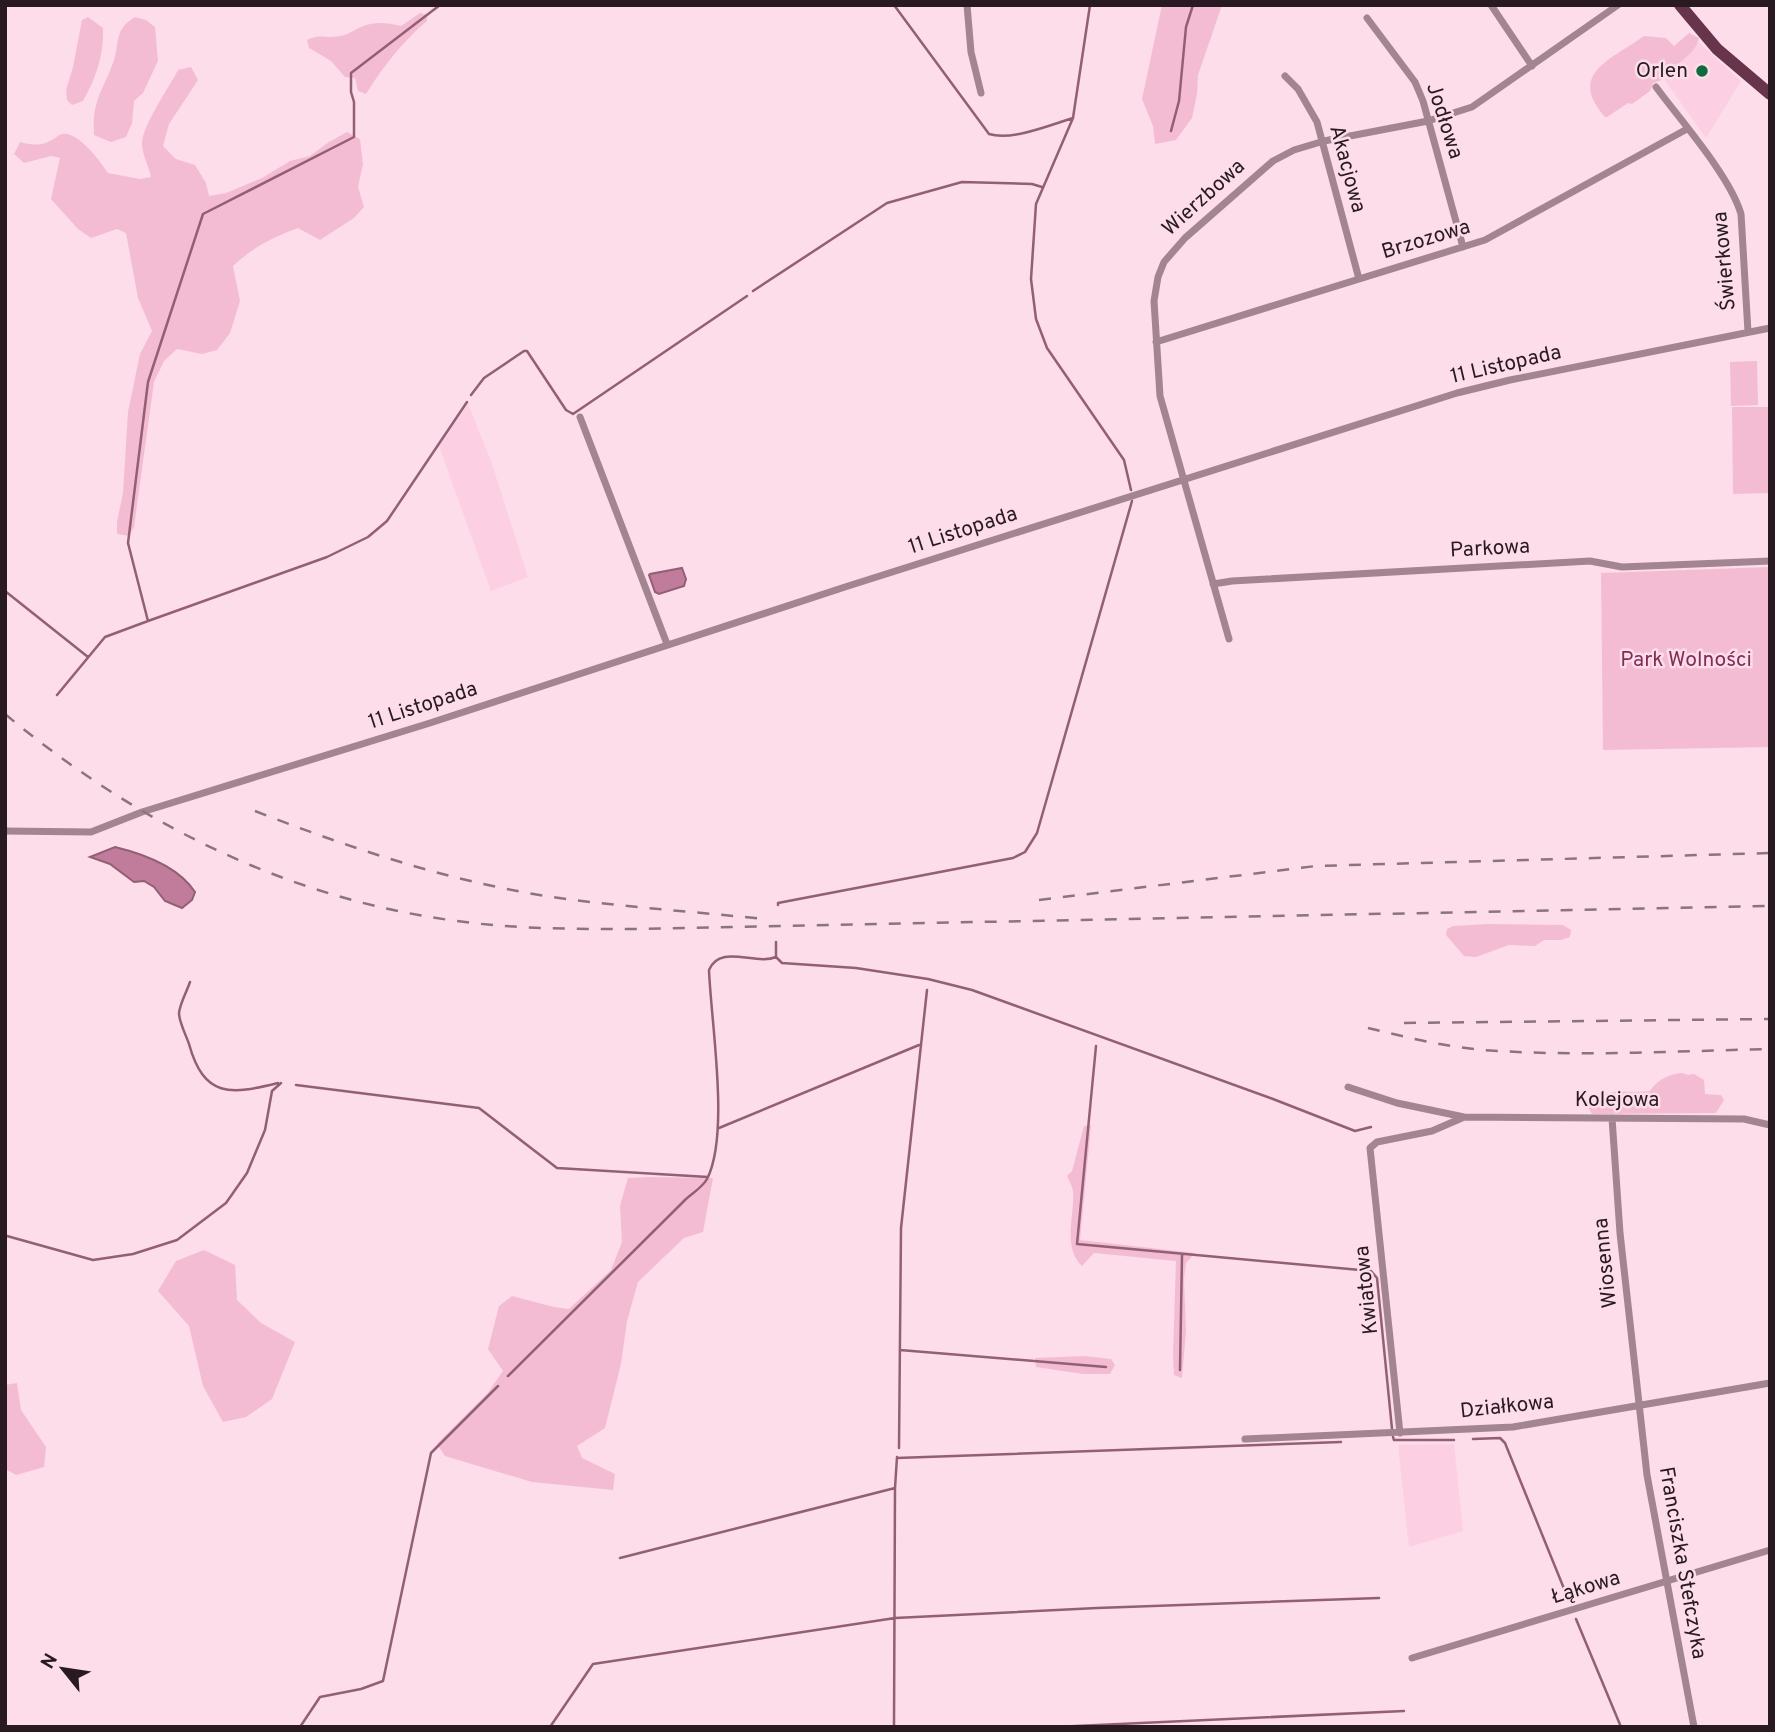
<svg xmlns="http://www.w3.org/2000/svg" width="1775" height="1732" font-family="Overpass,sans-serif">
  <rect width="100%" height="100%" fill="#fcdde9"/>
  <path fill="#fdcfe2" d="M1695,39L1741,81L1706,138L1661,75Z
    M468,404L491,461L528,577L491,591L439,446Z
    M1454,1444L1463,1531L1409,1547L1398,1445Z"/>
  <path fill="#f4bcd3" d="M1162,5H1222L1198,75L1197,94L1192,118L1176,140L1155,144L1153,126L1142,99Z
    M420,13L427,15V21C403,41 382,68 366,94L358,91L355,78L345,77L331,61L309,48L307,40C322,33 326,39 340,36C348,35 354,30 361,27C375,21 387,23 401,26Z
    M88,17L103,28C104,55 96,78 83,101L72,105L67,100L66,90L73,67L82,20Z
    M135,17L146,20L155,27L158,61L143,93L134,101L132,123L126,137L111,142L94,135C92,98 103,92 114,60C120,40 114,30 135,17Z
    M1689,33L1699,38C1695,57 1672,64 1662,80L1653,83L1650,91L1632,104L1628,103L1607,117H1605C1566,73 1613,59 1644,36L1666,38L1674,46Z
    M191,67L198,80L169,124L163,146L176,159L195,165L206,183L209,196L226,193L262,178L290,161L310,156L329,142L347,132L360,139L363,164L358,187L364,207L354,218L320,240L298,228C273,237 252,248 233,266L240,301L230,333L217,350L202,354L177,349L164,361L154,382L134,527L129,536L117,534V522L123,493L128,412L140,354L152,331L138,298L126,233L117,229L91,238L78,229L51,199L60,158L51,156L24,163L14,154L20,142C30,145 42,146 52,140C56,138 58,135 62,134C78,131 100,161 108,173L140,179L151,177C149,166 143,157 142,145C141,127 169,88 178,70Z
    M1757,361L1758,405L1731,406L1730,362Z
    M1732,407H1770V493L1733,494Z
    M1770,567V747L1603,750L1601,573Z
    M1489,924L1563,925L1571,930L1570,937L1561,940H1544L1535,946L1509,945L1476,957L1464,956L1446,935L1447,929L1453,926Z
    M1682,1073L1688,1075L1694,1074L1704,1080L1705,1094L1721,1095L1724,1100L1716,1113L1600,1114H1592L1588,1107C1598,1086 1630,1094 1650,1091C1657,1080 1669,1074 1682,1073Z
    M1091,1125L1080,1240L1195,1253L1186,1263L1184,1279L1186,1331L1182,1378L1174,1375L1173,1355L1176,1261L1094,1253L1082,1266C1062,1248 1075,1214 1073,1191C1072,1186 1069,1180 1067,1176L1072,1171L1084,1126Z
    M649,1177L713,1178L703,1232L684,1238L638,1282L627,1321L621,1364L605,1428L577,1446L582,1458L615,1474L613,1490L532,1482L445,1456L437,1444L487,1394L503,1371L488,1349L499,1306L512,1296L554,1307L569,1309L611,1270L622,1242L620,1206L628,1178Z
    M204,1250L235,1265L237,1300L261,1323L295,1342L272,1399L246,1417L223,1422L203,1386L189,1326L158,1291L176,1261Z
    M1085,1356L1111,1359L1115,1365L1110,1374H1083L1036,1367L1035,1358Z
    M17,1383L21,1410L46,1447L44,1467L16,1475L5,1469V1385Z"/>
  <path fill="#c07c9a" stroke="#925f75" stroke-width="2" d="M682,568L686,579L684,586L659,594L655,592L649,575L650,574Z
    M115,847C144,854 178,866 195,892L192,900L182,908L165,901L154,887L144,881L134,882L110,864L90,857Z"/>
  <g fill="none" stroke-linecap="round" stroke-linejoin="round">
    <path stroke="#925f75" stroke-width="2.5" d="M440,5L351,73V92L354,102V137L203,214L148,382L128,543L148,621L327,557L368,537L387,521L467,402
      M894,5L989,134C1012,141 1050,125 1073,118
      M1090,5L1073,118L1036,204L1031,279L1036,319L1047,348L1124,460L1131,490
      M1171,131L1179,101L1186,27L1193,5
      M753,291L887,203L962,182L1032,184L1042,187
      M471,395L484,378L524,351H527L566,410L573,414L747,296
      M5,591L88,657
      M57,695L105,637L148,621
      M778,905V903L1013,858L1025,852L1037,833L1132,501
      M776,957V942
      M190,982C187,991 180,1003 179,1013C179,1022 186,1035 189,1044C204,1098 230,1095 278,1083
      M1096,1046L1077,1244L1371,1271L1377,1278L1392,1429
      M296,1085L479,1108L557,1168L708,1177
      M719,1128L919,1045
      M7,1236L93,1260L133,1254L177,1240L226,1203L247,1173L265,1130L272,1091L281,1083
      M900,1350L1106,1367
      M1180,1370L1182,1255
      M508,1376L684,1201C691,1194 702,1188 707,1179C730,1134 711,1023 709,970C720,943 756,966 776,957L782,963L856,968L928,979L972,990L1273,1099L1355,1131L1371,1127
      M1393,1437L1394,1440H1454
      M1473,1439L1500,1438L1505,1443L1569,1601
      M899,1448L901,1228L927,990
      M897,1458L1341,1442
      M620,1558L895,1488
      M1576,1619L1621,1727
      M300,1727L320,1697L361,1689L383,1681L431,1453L498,1386
      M550,1727L593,1664L895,1618L1097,1608L1379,1598
      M894,1727L895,1488L897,1457
      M1054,1727L1404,1711"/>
    <path stroke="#a38491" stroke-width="7" d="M967,5L971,52L981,93
      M1491,5L1532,66
      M1367,18L1415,82L1423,101L1463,247
      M1285,76L1298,89L1317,122L1359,279
      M1656,87C1681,121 1730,176 1741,214L1748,332
      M1156,342L1485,240L1687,129
      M580,417L667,644
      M1213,584L1232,581L1590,561L1622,567L1770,561
      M1229,639L1160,396L1154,301L1158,277L1164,262L1185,238L1273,161L1294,150L1324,141L1428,121L1472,107L1618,5
      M5,831L91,832L142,812L430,723L845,587L1457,393L1510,380L1770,328
      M1348,1087L1397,1103L1464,1117L1744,1119L1770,1125
      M1612,1118L1620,1233L1647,1475L1694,1727
      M1400,1433L1370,1148L1377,1142L1432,1131L1462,1118
      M1245,1439L1513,1427L1770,1383
      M1412,1658L1770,1550"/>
    <path stroke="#66344b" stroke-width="12" d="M1680,5L1717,49L1770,94"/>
    <path stroke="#8a747d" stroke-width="2.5" stroke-dasharray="12 12" stroke-linecap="butt" d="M5,714C136,823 288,899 457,921C515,929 573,929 632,929L1770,906
      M255,811C350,848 445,880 546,896C618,907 690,911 763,919
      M1039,900L1316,866L1770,853
      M1404,1023L1770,1019
      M1368,1028C1406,1037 1445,1047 1484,1050C1579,1057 1675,1051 1770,1049"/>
  </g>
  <circle fill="#0e6b3f" stroke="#fcdde9" stroke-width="2.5" cx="1702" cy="71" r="7"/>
  <g text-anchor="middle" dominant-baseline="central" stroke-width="5" stroke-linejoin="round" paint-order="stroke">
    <g font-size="21" fill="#281a20" stroke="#fcdde9" text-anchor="end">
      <text x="1688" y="71">Orlen</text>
    </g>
    <g font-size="21" fill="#281a20" stroke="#fcdde9">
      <text transform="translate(1444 121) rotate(72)">Jodłowa</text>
      <text transform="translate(1347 169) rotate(75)">Akacjowa</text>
      <text transform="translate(1204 198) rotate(-42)">Wierzbowa</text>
      <text transform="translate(1426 240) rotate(-17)">Brzozowa</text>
      <text transform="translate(1725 261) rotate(-95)">Świerkowa</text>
      <text transform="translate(1506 365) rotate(-13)">11 Listopada</text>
      <text transform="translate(963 531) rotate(-18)">11 Listopada</text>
      <text transform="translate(1490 549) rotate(-3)">Parkowa</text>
      <text transform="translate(423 706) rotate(-18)">11 Listopada</text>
      <text x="1617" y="1100">Kolejowa</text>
      <text transform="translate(1606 1263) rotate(-96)">Wiosenna</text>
      <text transform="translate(1367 1290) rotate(-96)">Kwiatowa</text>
      <text transform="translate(1507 1407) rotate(-6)">Działkowa</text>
      <text transform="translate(1682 1563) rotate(80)">Franciszka Stefczyka</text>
      <text transform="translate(1586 1588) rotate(-17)">Łąkowa</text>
    </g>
    <g font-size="21" fill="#802e58" stroke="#fcdde9">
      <text x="1686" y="660">Park Wolności</text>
    </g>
  </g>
  <rect width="1775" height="1732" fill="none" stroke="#281a20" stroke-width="14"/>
  <g transform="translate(63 1669) rotate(300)" stroke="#fcdde9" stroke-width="5" paint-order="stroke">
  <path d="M0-5L12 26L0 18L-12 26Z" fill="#281a20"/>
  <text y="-10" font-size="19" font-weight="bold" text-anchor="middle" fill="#281a20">N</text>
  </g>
</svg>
